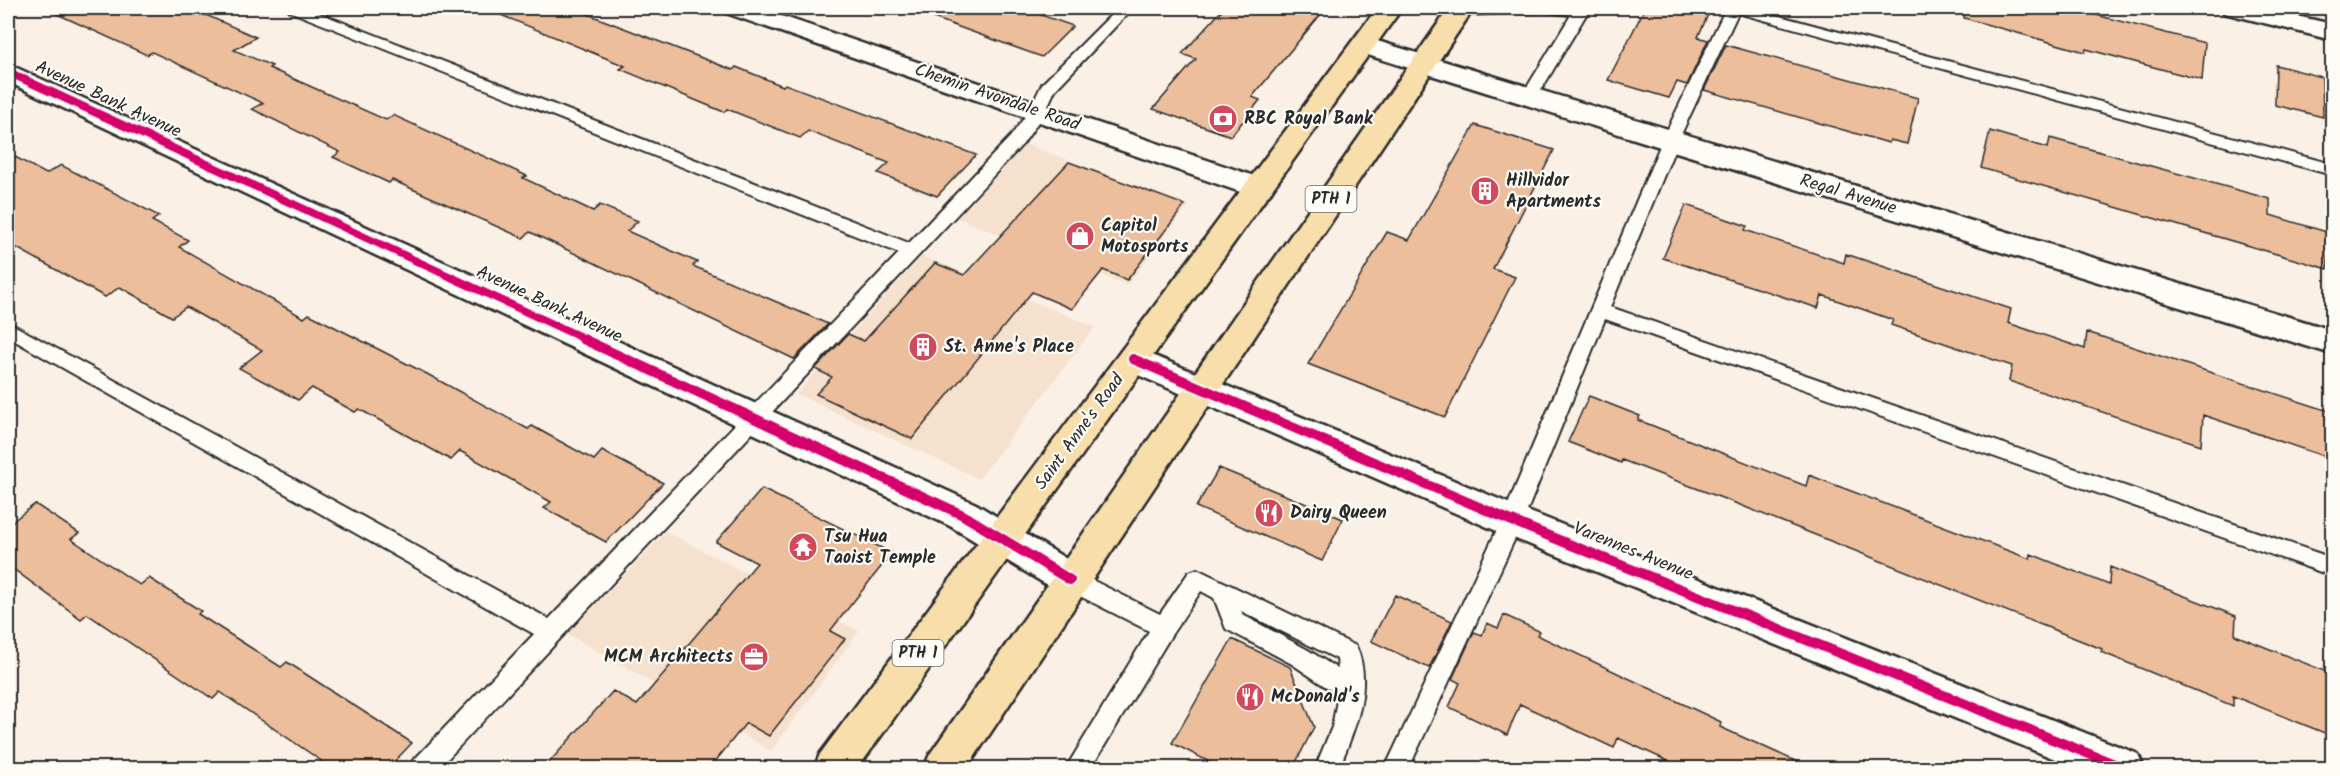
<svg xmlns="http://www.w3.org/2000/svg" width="2340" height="776" font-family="Kalam,sans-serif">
  <rect width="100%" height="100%" fill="#faf0e5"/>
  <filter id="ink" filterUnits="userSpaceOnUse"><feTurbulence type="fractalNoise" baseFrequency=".0167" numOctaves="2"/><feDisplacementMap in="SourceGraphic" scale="12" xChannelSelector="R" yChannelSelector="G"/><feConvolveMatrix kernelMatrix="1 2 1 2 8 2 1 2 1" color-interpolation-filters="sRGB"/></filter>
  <g filter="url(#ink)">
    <path fill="#f6e1cf" d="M1025,144L1189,205L1127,285L957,218Z
      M922,256L1095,327L979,479L796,394Z
      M666,532L859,631L771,751L568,634Z"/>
    <path fill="#ecbe9c" stroke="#2b2b2b" stroke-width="1.5" d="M44,8H190L256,37L234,50L272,66L269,68L386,120L393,115L527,176L523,178L593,211L600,205L638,221L627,231L697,262L693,266L828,324L794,359L530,232L523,238L392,180L389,183L333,157L340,152L252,109L263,103L152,52L147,55Z
      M484,8H572L733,70L736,67L783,86L785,84L976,155L937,196L878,173L889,163L808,131L800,138L727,109L724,112L620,69L625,66Z
      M918,8H1021L1073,26L1042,57L917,12Z
      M1224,8H1326L1252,97L1260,100L1231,136L1153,109L1196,59L1182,54Z
      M1645,8H1711L1698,37L1708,40L1687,85L1677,82L1669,98L1608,80Z
      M1965,8H2093L2092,14L2205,43L2202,80L2086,49L2085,52L1964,18Z
      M1726,45L1918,98L1907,144L1890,140L1889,143L1704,90Z
      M2276,65L2322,77L2323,117L2275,105Z
      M1475,125L1554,150L1493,269L1515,277L1445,417L1308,364L1387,232L1409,240Z
      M1990,131L2048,148L2050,138L2270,199V215L2327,232L2328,269L1981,168Z
      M8,153L46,174L61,165L159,216L152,221L188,240L179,247L304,318L309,314L427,374L528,429L532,426L594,460L602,451L663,483L606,542L544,508L551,502L460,451L451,460L359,409L355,412L312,388L298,400L239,368L262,350L186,307L172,317L120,287L105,297L8,243Z
      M1069,162L1185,205L1127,280L1103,270L1072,309L1032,292L912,439L816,394L832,377L815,369L848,334L864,341L935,263L964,275Z
      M1686,205L1747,226L1745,230L1844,263L1846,254L2011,309L2008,323L2085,349L2087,332L2332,412V459L2203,415L2201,445L2009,381L2012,366L1891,325L1893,320L1822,295L1818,308L1663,258Z
      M1589,396L1640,416L1638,420L1806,486L1809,475L2030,559L2031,554L2109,585L2110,567L2236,616L2235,635L2332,674V736L2233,696V706L2101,652L2102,649L1735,503L1622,460L1621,463L1568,442Z
      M1219,468L1343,519L1322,561L1196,507Z
      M762,489L892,553L830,631L845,639L769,736L746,723L710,768H544L613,691L637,705L757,563L716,542Z
      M35,504L79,533L71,539L140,585L149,578L201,611L198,614L281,667L287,662L412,743L388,768H332L220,692L213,699L87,614L81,619L8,565V525Z
      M1395,595L1452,621L1429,668L1371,641Z
      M1504,615L1539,631L1537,635L1721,722L1720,727L1811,768H1683L1618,738L1614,748L1520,704L1507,735L1449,707L1460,683L1452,679L1474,632L1482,635L1487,623L1498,628Z
      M1232,639L1290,667L1314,727L1293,768H1221L1172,743Z"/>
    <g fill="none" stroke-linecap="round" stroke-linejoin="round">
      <g stroke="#2b2b2b" stroke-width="4">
        <path id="service" d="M287,8H306L909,243L1011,136L1029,111L1042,84L1118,8H1133L1055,90L1045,112L1023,144L439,768H411L414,760L534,634L8,337V322L549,619L899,253L289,11Z
          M1455,8H1590L1537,97L1529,102L1521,97L1571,15L1546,12L1459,15L1452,11Z
          M1726,8H1750L2332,164V175L1738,13L1678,141L1610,307L2332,558V576L1605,319L1523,521L1409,768H1385L1501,521L1662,141Z
          M1197,569L1356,646C1374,685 1354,732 1339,768H1315L1332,727L1338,695L1292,664L1226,629L1214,598L1201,591L1172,634L1091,768H1066L1149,631L1062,587L1059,580L1062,573L1070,570L1078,573L1160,614L1189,572ZM1241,611L1337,659L1338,669L1308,650L1243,615Z"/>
      </g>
      <g stroke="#2b2b2b" stroke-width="5">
        <path id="minor" d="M723,8H758L1269,181L1273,188L1269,195L1259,198L1249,195L726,13Z
          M2221,8H2262L2332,24V40L2224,13Z
          M1364,37L2332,330V354L1660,147L1355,51L1351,45L1355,39Z
          M8,64L976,504L1083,569L1089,580L1083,591L1070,596L1057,591L950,526L8,82Z
          M1133,347L1525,510L2138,754L2144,768H2077L1499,532L1122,368L1117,359L1122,350Z"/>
      </g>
      <g stroke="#2b2b2b" stroke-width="5">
        <path id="trunk" d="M1377,8H1402L858,768H814L820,754Z
          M1449,8H1474L967,768H924L930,754Z"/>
      </g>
      <use href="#service" fill="#fdfcf7" fill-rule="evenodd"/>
      <use href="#minor" fill="#fdfcf7" fill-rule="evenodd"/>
      <use href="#trunk" fill="#f8deab" fill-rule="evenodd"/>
      <g stroke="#fdfcf7" stroke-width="10">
        <path id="cycleway-far1" d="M8,72L587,340"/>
      </g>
      <g stroke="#fdfcf7" stroke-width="14">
        <path id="cycleway" d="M583,339L963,515L1070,580
          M1133,359L1512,521L2124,768"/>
      </g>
      <use href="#cycleway-far1" stroke="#d6006c" stroke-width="8"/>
      <use href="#cycleway" stroke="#d6006c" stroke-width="10"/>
    </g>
  </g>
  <defs>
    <g id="bank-disc" transform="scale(1.5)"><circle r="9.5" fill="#d1495b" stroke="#fdfcf7"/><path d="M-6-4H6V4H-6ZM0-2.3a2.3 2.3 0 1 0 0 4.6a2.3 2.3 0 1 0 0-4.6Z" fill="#fff"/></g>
    <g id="building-disc" transform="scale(1.5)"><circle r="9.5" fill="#d1495b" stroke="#fdfcf7"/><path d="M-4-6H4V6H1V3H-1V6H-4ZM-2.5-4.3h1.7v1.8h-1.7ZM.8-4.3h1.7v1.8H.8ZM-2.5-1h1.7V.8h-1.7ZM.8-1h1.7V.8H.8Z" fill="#fff"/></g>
    <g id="shop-disc" transform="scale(1.5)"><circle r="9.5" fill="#d1495b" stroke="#fdfcf7"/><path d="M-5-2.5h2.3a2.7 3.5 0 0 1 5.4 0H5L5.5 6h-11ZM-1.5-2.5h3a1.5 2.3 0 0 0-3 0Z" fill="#fff"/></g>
    <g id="restaurant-disc" transform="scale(1.5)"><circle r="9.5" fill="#d1495b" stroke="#fdfcf7"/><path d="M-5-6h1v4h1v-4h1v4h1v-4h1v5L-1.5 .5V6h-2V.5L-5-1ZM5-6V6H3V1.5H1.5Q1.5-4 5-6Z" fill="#fff"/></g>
    <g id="temple-disc" transform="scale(1.5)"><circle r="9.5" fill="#d1495b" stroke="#fdfcf7"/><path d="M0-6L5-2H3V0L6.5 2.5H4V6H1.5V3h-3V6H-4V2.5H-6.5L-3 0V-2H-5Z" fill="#fff"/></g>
    <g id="office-disc" transform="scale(1.5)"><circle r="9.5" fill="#d1495b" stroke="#fdfcf7"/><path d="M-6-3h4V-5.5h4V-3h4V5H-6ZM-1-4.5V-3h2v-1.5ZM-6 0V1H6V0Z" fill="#fff"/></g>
  </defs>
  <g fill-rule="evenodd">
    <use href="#bank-disc" x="1223" y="119"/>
    <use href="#building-disc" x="1485" y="191"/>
    <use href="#shop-disc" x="1080" y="236"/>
    <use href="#building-disc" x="923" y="347"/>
    <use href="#restaurant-disc" x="1269" y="513"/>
    <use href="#temple-disc" x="803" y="547"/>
    <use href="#office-disc" x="754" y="657"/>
    <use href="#restaurant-disc" x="1250" y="697"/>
  </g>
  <g text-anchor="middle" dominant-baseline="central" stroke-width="4.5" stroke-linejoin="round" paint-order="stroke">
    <g fill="#fdfcf7" stroke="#6a6a68" stroke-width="1.5">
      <rect x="1305.5" y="186" width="51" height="26" rx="4.5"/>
      <rect x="892.5" y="640" width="51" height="26" rx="4.5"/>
    </g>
    <g font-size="16" font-weight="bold" fill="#2b2b2b">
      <text x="1331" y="199">PTH 1</text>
      <text x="918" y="653">PTH 1</text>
    </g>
    <g font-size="18" fill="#2b2b2b" stroke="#fdfcf7">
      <text transform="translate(997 98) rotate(19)">Chemin Avondale Road</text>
      <text transform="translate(108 100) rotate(25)">Avenue Bank Avenue</text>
      <text transform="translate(1848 195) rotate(17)">Regal Avenue</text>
      <text transform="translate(549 305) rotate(25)">Avenue Bank Avenue</text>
      <text transform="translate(1080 432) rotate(-54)">Saint Anne's Road</text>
      <text transform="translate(1633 552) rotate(22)">Varennes Avenue</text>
    </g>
    <g font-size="18" font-weight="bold" fill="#2b2b2b" stroke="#fdfcf7" text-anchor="start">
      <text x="1244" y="119">RBC Royal Bank</text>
      <text x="1506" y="181">Hillvidor<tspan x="1506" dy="21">Apartments</tspan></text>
      <text x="1101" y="226">Capitol<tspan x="1101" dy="21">Motosports</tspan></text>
      <text x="944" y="347">St. Anne's Place</text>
      <text x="1290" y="513">Dairy Queen</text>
      <text x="824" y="537">Tsu Hua<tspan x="824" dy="21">Taoist Temple</tspan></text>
      <text x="733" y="657" text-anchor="end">MCM Architects</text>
      <text x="1271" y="697">McDonald's</text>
    </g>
  </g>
  <rect width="2340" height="776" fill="none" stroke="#fdfcf7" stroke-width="30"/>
  <rect x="15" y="15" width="2310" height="746" fill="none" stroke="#2b2b2b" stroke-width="2" filter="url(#ink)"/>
</svg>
